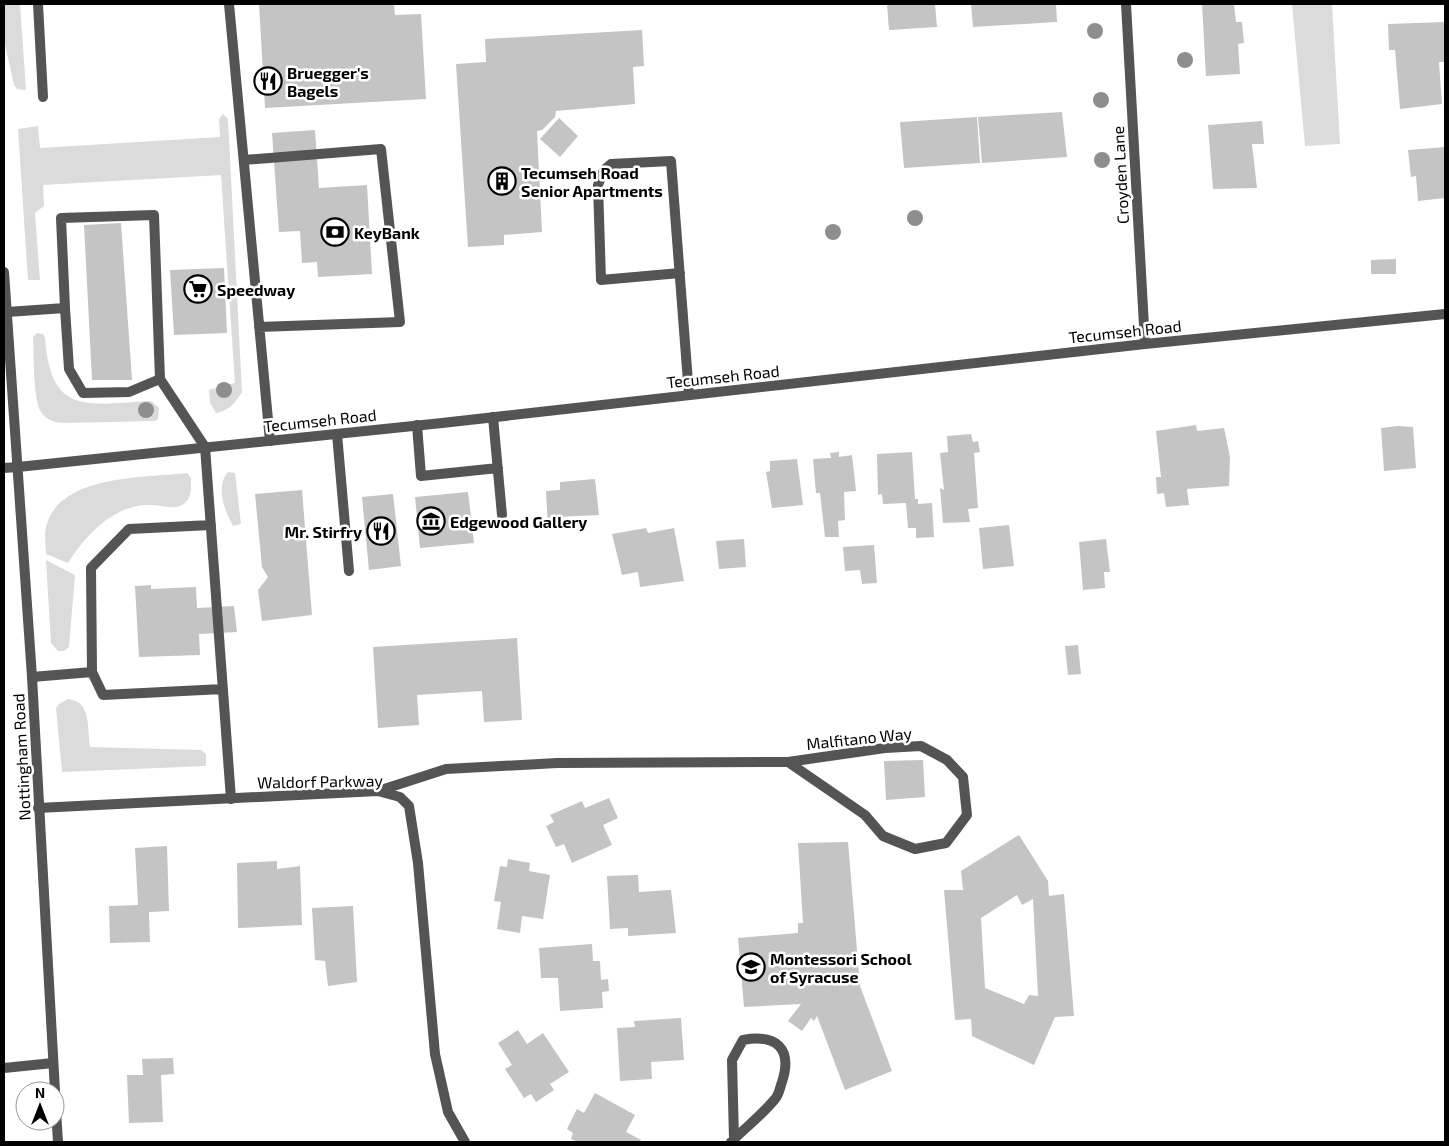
<svg xmlns="http://www.w3.org/2000/svg" width="1449" height="1146" font-family="'Exo 2',sans-serif">
  <rect width="100%" height="100%" fill="#fff"/>
  <path fill="#dbdbdb" d="M4,4H20L26,90L17,89L14,85L4,40Z
    M1292,4H1332L1340,144L1305,146Z
    M223,114L228,119L242,392C235,403 230,410 216,413L210,403L209,390L235,383L221,175L43,185L44,206L35,213L40,280H28L18,129L38,126L40,148L220,137L219,119Z
    M37,333L43,334L45,338C51,417 88,404 151,401L159,408L158,419L155,421L65,423C55,423 46,420 41,412C33,400 34,353 33,337Z
    M228,472L235,473L241,524L233,526C225,511 215,487 228,472Z
    M187,473L191,478C191,487 192,497 185,503C176,511 161,505 151,505C115,503 85,536 68,563L46,554C46,546 44,535 46,527C59,474 145,478 187,473Z
    M46,560L75,575L69,647L64,651H58L51,643Z
    M68,699C92,701 87,730 90,747L201,750L206,754V766L62,772L56,708L59,704Z"/>
  <path fill="#c4c4c4" fill-rule="evenodd" d="M259,4H394L395,15L421,14L426,99L265,108Z
    M887,4H935L937,27L889,30Z
    M971,4H1056L1057,22L973,27Z
    M1202,4H1234L1236,22H1242L1244,43L1238,44L1240,74L1206,76Z
    M1445,22V62H1439L1442,104L1400,109L1395,50H1389L1388,24Z
    M642,30L644,66L633,67L635,104L556,111L555,117L542,130L537,131L542,232L504,235V245L468,247L456,64L486,62L485,39Z
    M1062,112L1067,157L982,163L978,117Z
    M977,117L980,163L904,168L900,122Z
    M559,118L578,136L560,157L540,139Z
    M1262,121L1264,144H1252L1257,188L1213,189L1208,125Z
    M315,130L319,188L367,185L372,274L318,277L317,262L302,263L300,231L279,232L272,133Z
    M1445,147V198L1418,201L1416,176L1411,177L1408,150Z
    M121,223L132,380H92L84,225Z
    M1396,259V274H1371V260Z
    M224,268L227,333L174,335L170,270Z
    M1196,425L1197,431L1224,428L1230,457L1229,486L1187,489L1189,505L1166,507L1164,493L1157,494L1156,477H1161L1156,431Z
    M1398,426L1413,427L1416,468L1384,471L1381,428Z
    M971,434L973,442L978,441L980,452L974,453L978,508L968,509L970,522L943,523L940,488L944,490L940,453L948,452L947,436Z
    M839,452V457L852,455L856,491L844,492L845,520L838,521L839,537H825L820,493H816L813,459L831,458L830,453Z
    M912,452L915,499H918V504L932,503L934,537L916,538V528H908L906,503L883,504L882,494L878,495L877,454Z
    M797,459L803,505L772,508L766,472L770,471V461Z
    M595,479L599,515L557,517V530H548L546,491L560,490V482Z
    M302,490L312,615L262,621L258,590L268,577L262,567L255,494Z
    M468,492L474,543L420,548L415,497Z
    M393,494L401,566L369,570L362,497Z
    M1009,525L1014,566L983,569L979,528Z
    M646,528L648,533L674,528L684,581L640,587L638,572L622,575L612,534Z
    M744,539L746,567L719,569L716,541Z
    M1106,539L1110,572H1104L1105,588L1083,590L1079,542Z
    M874,545L877,583L862,584L860,570L845,571L843,547Z
    M151,585V589L196,587L197,608L234,606L237,632L199,634L200,655L139,657L135,586Z
    M517,638L522,720L484,722L482,691L417,695L419,725L378,728L373,647Z
    M1078,645L1081,674L1068,675L1065,646Z
    M923,760L925,797L886,800L884,761Z
    M609,798L618,818L603,825L612,845L572,863L564,844L556,847L546,826L554,822L550,815L582,801L585,808Z
    M1019,835L1048,881L1049,896L1064,894L1074,1016L1055,1017L1034,1065L972,1036L971,1019L955,1020L944,890H963L961,871ZM1017,895L1022,905L1033,899L1038,996L1029,995L1024,1004L985,988L981,918Z
    M848,842L860,986L892,1071L845,1090L817,1016L814,1021L811,1018L802,1031L788,1021L801,1004L744,1007L738,938L798,933V923H803L798,843Z
    M167,846L169,911L149,912L150,942L110,943L109,906L138,905L135,848Z
    M508,859L530,863L529,871L550,875L543,919L522,916L520,933L497,929L501,902L494,901L500,866L507,867Z
    M277,861V869L300,866L302,925L238,928L237,863Z
    M638,875L639,892L671,890L676,933L628,936V928L610,929L607,876Z
    M353,906L357,982L328,986L325,961L315,960L312,908Z
    M592,944L593,961H600L601,980L608,979L609,991L602,992L603,1008L560,1011L558,978H541L539,948Z
    M681,1018L684,1060L651,1062L652,1079L620,1081L617,1028L635,1027L634,1021Z
    M518,1030L527,1044L543,1033L569,1072L550,1084L554,1090L536,1102L531,1094L524,1098L505,1069L512,1065L498,1043Z
    M173,1058L174,1074L161,1075L163,1122L129,1123L127,1075H143L142,1059Z
    M595,1093L635,1115L626,1132L641,1140L640,1142H577L571,1139L573,1133L567,1129L577,1109L584,1113Z"/>
  <g fill="none" stroke-linecap="round" stroke-linejoin="round">
    <path stroke="#545454" stroke-width="10" d="M38,4L43,97
      M229,4L270,441
      M244,160L381,149L400,322L259,327
      M65,308L69,369L83,393L129,392L160,379
      M7,312L65,308L61,218L154,215L160,379L205,447L231,799
      M493,417L502,515
      M417,425L421,476L498,468
      M337,434L349,571
      M92,672L103,695L223,689
      M32,677L92,672L91,568L129,529L211,525
      M378,791L446,769L557,763L788,762L885,748L921,746L947,760L963,777L967,815L946,843L915,849L883,836L865,815L788,762
      M435,1054L448,1112L465,1142
      M731,1142C745,1128 762,1115 775,1099C779,1095 780,1087 782,1082C793,1048 776,1034 743,1040L732,1060L734,1139"/>
    <path stroke="#545454" stroke-width="10" d="M1126,4L1145,344
      M680,273L601,280L598,185L604,170L611,164L671,161L689,395
      M4,468L18,467
      M38,808L378,791L400,797L409,806L418,863L435,1054
      M4,1068L53,1063"/>
    <path stroke="#545454" stroke-width="10" d="M4,272L32,677L55,1091
      M18,467L442,423L1145,344L1445,314
      M55,1095L58,1142"/>
  </g>
  <g fill="#8e8e8e">
    <circle cx="1095" cy="31" r="8"/>
    <circle cx="1185" cy="60" r="8"/>
    <circle cx="1101" cy="100" r="8"/>
    <circle cx="1102" cy="160" r="8"/>
    <circle cx="915" cy="218" r="8"/>
    <circle cx="833" cy="232" r="8"/>
    <circle cx="224" cy="390" r="8"/>
    <circle cx="146" cy="410" r="8"/>
  </g>
  <defs>
    <g id="restaurant-ring" transform="scale(1.4375)"><circle r="9.5" fill="#fff" stroke="#000" stroke-width="1.5"/><path d="M-5-6h1v4h1v-4h1v4h1v-4h1v5L-1.5 .5V6h-2V.5L-5-1ZM5-6V6H3V1.5H1.5Q1.5-4 5-6Z" fill="#000"/></g>
    <g id="building-ring" transform="scale(1.4375)"><circle r="9.5" fill="#fff" stroke="#000" stroke-width="1.5"/><path d="M-4-6H4V6H1V3H-1V6H-4ZM-2.5-4.3h1.7v1.8h-1.7ZM.8-4.3h1.7v1.8H.8ZM-2.5-1h1.7V.8h-1.7ZM.8-1h1.7V.8H.8Z" fill="#000"/></g>
    <g id="bank-ring" transform="scale(1.4375)"><circle r="9.5" fill="#fff" stroke="#000" stroke-width="1.5"/><path d="M-6-4H6V4H-6ZM0-2.3a2.3 2.3 0 1 0 0 4.6a2.3 2.3 0 1 0 0-4.6Z" fill="#000"/></g>
    <g id="supermarket-ring" transform="scale(1.4375)"><circle r="9.5" fill="#fff" stroke="#000" stroke-width="1.5"/><path d="M-6-5.5h2.5l.6 2H6L4.5 2H-2.5L-4.4-4H-6ZM-1.5 3.2a1.3 1.3 0 1 0 .1 0ZM3 3.2a1.3 1.3 0 1 0 .1 0Z" fill="#000"/></g>
    <g id="museum-ring" transform="scale(1.4375)"><circle r="9.5" fill="#fff" stroke="#000" stroke-width="1.5"/><path d="M0-6L6-3V-2H-6V-3ZM-5-1h2V3h-2ZM-1-1h2V3h-2ZM3-1h2V3H3ZM-6 4H6V6H-6Z" fill="#000"/></g>
    <g id="school-ring" transform="scale(1.4375)"><circle r="9.5" fill="#fff" stroke="#000" stroke-width="1.5"/><path d="M0-5L7-2L0 1L-7-2ZM-4 1L0 2.5L4 1V4Q0 6-4 4Z" fill="#000"/></g>
  </defs>
  <g fill-rule="evenodd">
    <use href="#restaurant-ring" x="268" y="81"/>
    <use href="#building-ring" x="502" y="181"/>
    <use href="#bank-ring" x="335" y="232"/>
    <use href="#supermarket-ring" x="198" y="289"/>
    <use href="#museum-ring" x="431" y="521"/>
    <use href="#restaurant-ring" x="381" y="531"/>
    <use href="#school-ring" x="751" y="967"/>
  </g>
  <g text-anchor="middle" dominant-baseline="central" stroke-width="5" stroke-linejoin="round" paint-order="stroke">
    <g font-size="16" font-weight="bold" fill="#000" stroke="#fff" text-anchor="start">
      <text x="287" y="72">Bruegger's<tspan x="287" dy="18">Bagels</tspan></text>
      <text x="521" y="172">Tecumseh Road<tspan x="521" dy="18">Senior Apartments</tspan></text>
      <text x="354" y="232">KeyBank</text>
      <text x="217" y="289">Speedway</text>
      <text x="450" y="521">Edgewood Gallery</text>
      <text x="362" y="531" text-anchor="end">Mr. Stirfry</text>
      <text x="770" y="958">Montessori School<tspan x="770" dy="18">of Syracuse</tspan></text>
    </g>
    <g font-size="16" fill="#000" stroke="#fff">
      <text transform="translate(1120 175) rotate(-93)">Croyden Lane</text>
      <text transform="translate(1125 331) rotate(-6)">Tecumseh Road</text>
      <text transform="translate(723 376) rotate(-6)">Tecumseh Road</text>
      <text transform="translate(320 420) rotate(-6)">Tecumseh Road</text>
      <text transform="translate(859 738) rotate(-6)">Malfitano Way</text>
      <text transform="translate(21 757) rotate(-93)">Nottingham Road</text>
      <text transform="translate(320 781) rotate(-1)">Waldorf Parkway</text>
    </g>
  </g>
  <rect width="1449" height="1146" fill="none" stroke="#000000" stroke-width="10"/>
  <g transform="translate(40 1106)"><circle r="24" fill="#ffffff" stroke="#999999"/>
  <path d="M0-4L9 19L0 12L-9 19Z" fill="#000000"/>
  <text y="-8" font-size="14" font-weight="bold" text-anchor="middle" fill="#000000">N</text>
  </g>
</svg>
